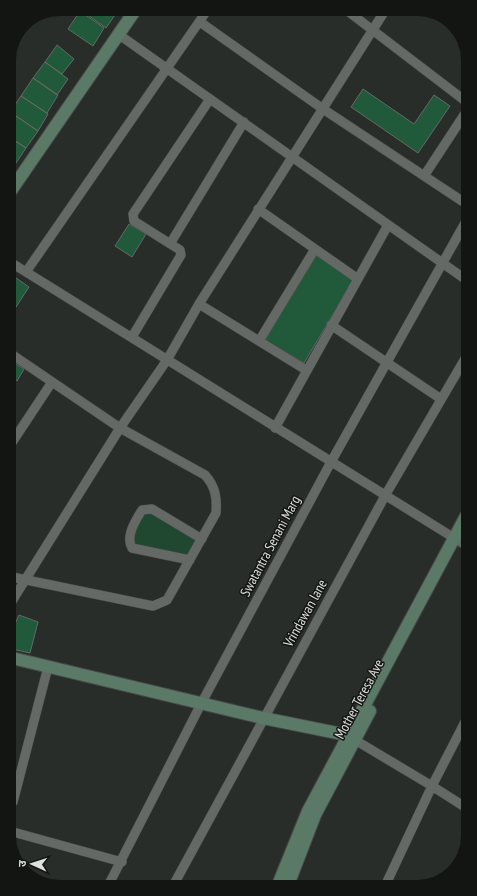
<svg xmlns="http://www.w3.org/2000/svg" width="477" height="896" font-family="'PT Sans Narrow','Noto Sans Devanagari',sans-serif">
  <rect width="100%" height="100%" fill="#292d2a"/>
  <path fill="#204830" d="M152,510L200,539L189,559L133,546L137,521L142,513Z"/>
  <path fill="#215a3a" stroke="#646966" d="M114,9L117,12L106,28L81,10Z
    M80,11L104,28L93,46L68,29Z
    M57,45L74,59L62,74L45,62Z
    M45,62L68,79L57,95L33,78Z
    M33,78L58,95L47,113L21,96Z
    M363,89L414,124L434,95L450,106L418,153L351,107Z
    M21,96L48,114L38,131L10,112Z
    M10,112L38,131L26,148L9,137Z
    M9,137L26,148L14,166L10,163Z
    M129,224L146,234L132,257L115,246Z
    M316,255L354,279L304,363L265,340Z
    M16,278L29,287L12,313L10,312V287Z
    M11,361L24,369L17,381L11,377Z
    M19,615L38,622L30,653L12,649V630Z"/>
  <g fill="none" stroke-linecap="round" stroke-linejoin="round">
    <g stroke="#474a48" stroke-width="10">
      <path id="street" d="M345,9L464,100
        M200,22L323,109L465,203
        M118,34L465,279
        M424,176L464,115
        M258,209L358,279
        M170,244L244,122
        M10,262L467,546
        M26,272L208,9
        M199,304L306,370
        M331,325L441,399
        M132,337L181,255L180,250L134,221L133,214L210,99
        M259,341L315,249
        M11,354L120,428L205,475C216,487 217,499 216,513L167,600L153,606L12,577
        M275,428L388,225
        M11,444L52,382
        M190,560L132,548C125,536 136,520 142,510L152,509L202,539
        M12,601L120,428L167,360L199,304L386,9
        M467,718L432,786L468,809
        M350,737L432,786L386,884
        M13,802L48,667
        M13,832L122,862
        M108,886L201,704L331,462L465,223
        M173,886L386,494L466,357"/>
    </g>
    <g stroke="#474a48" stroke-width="14">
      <path id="secondary" d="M10,192L136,9
        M12,658L263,718L347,735
        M278,885L308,811L466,516
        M288,885L315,815L370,711"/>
    </g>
    <use href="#street" stroke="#656966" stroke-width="9"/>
    <use href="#secondary" stroke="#5a7967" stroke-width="12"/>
  </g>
  <g text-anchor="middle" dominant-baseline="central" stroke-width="3" stroke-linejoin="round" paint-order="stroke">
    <g font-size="14" fill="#dee0de" stroke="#131513">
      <text transform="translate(270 546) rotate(-62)">Swatantra Senani Marg</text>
      <text transform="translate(305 613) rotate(-61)">Vrindawan lane</text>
      <text transform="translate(359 699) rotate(-62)">Mother Teresa Ave</text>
    </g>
  </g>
  <path d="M0 0H477V896H0ZM60 16H417A44 44 0 0 1 461 60V836A44 44 0 0 1 417 880H60A44 44 0 0 1 16 836V60A44 44 0 0 1 60 16Z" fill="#131513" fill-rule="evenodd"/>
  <g transform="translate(32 864) rotate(273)" stroke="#131513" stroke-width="3" paint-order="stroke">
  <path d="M0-3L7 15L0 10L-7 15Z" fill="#dee0de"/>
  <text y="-6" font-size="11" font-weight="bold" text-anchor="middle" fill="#dee0de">उ</text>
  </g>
</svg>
